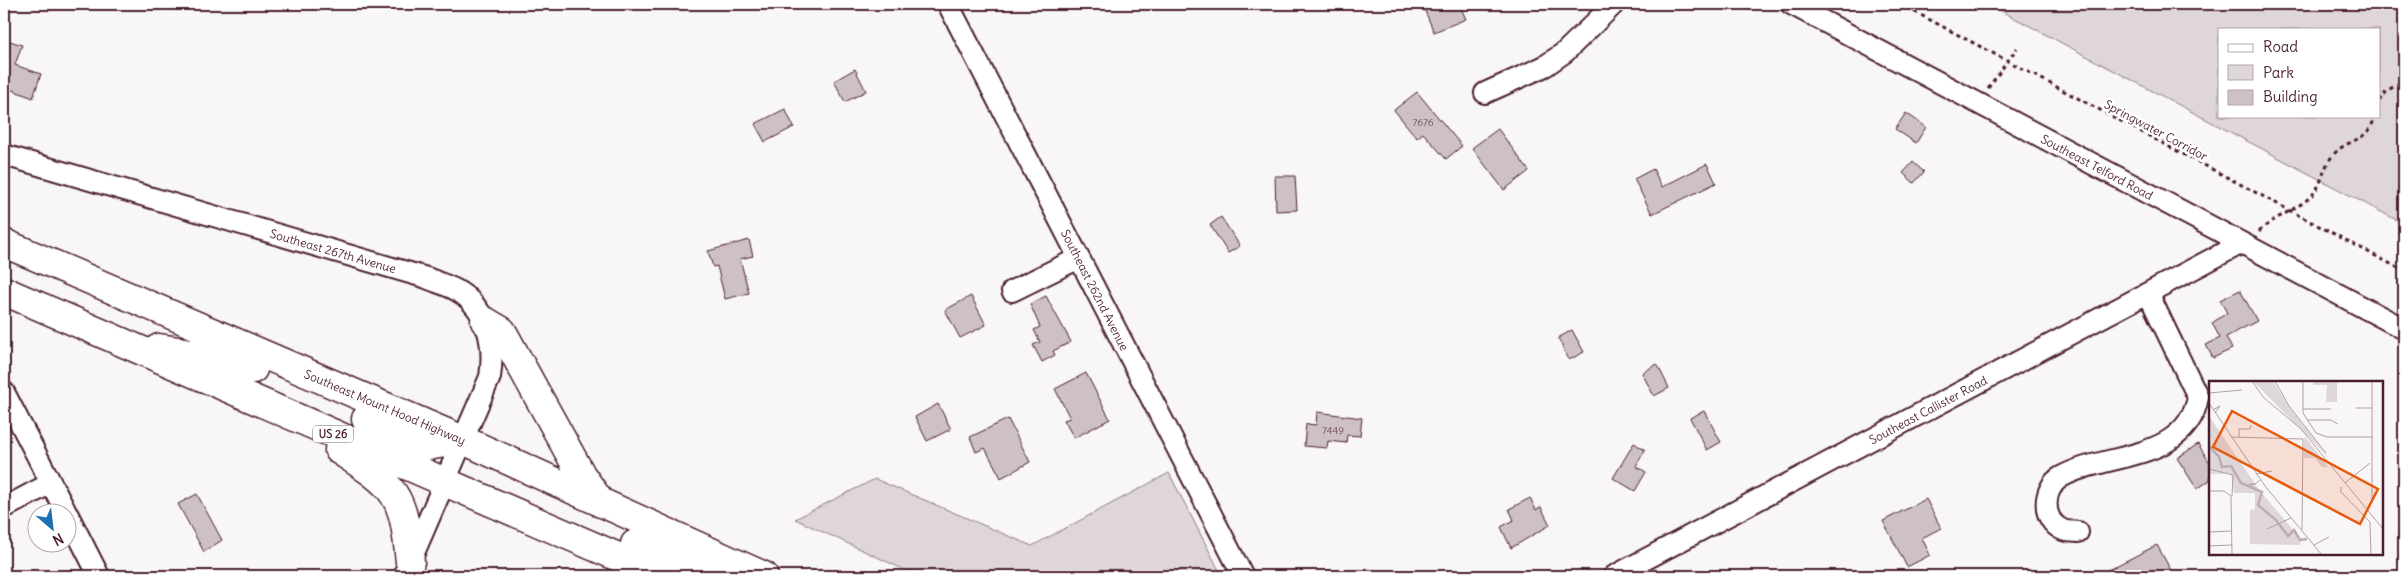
<svg xmlns="http://www.w3.org/2000/svg" width="2408" height="580" font-family="Delius,sans-serif">
  <rect width="100%" height="100%" fill="#f8f6f7"/>
  <filter id="ink" filterUnits="userSpaceOnUse"><feTurbulence type="fractalNoise" baseFrequency=".02" numOctaves="2"/><feDisplacementMap in="SourceGraphic" scale="10" xChannelSelector="R" yChannelSelector="G"/><feConvolveMatrix kernelMatrix="1 2 1 2 8 2 1 2 1" color-interpolation-filters="sRGB"/></filter>
  <g filter="url(#ink)">
    <path fill="#ded6d9" stroke="#947a82" fill-rule="evenodd" d="M1988,4H2404V224ZM2219,29H2379V116H2219Z
      M1169,473L1222,576H918L795,519L875,479L1032,546Z"/>
    <path fill="#cdc1c4" stroke="#4a1f2b" d="M1422,4H1459L1466,19L1434,32Z
      M4,39L22,45L15,65L41,74L33,98L7,88L6,92H4Z
      M855,69L866,91L845,102L834,81Z
      M1417,92L1462,146L1446,159L1423,133L1417,138L1394,110Z
      M785,109L794,127L765,142L755,124Z
      M1906,113L1926,127L1916,143L1895,129Z
      M1498,129L1529,171L1504,190L1472,148Z
      M1913,162L1924,172L1914,183L1903,173Z
      M1707,164L1716,183L1652,214L1634,179L1653,169L1662,187Z
      M1275,176H1295L1297,210L1276,211Z
      M1221,217L1240,246L1228,253L1210,225Z
      M749,240L753,256L740,259L749,293L725,299L717,266L713,267L708,251Z
      M2240,290L2257,321L2226,337L2232,349L2213,358L2206,345L2220,338L2212,323L2227,313L2220,300Z
      M971,296L986,325L960,338L945,310Z
      M1046,296L1071,342L1053,351L1055,355L1042,362L1033,345L1040,342L1034,330L1040,327L1030,304Z
      M1572,330L1584,352L1569,360L1558,338Z
      M1657,364L1669,388L1654,396L1642,373Z
      M1086,373L1110,419L1074,438L1064,420L1070,418L1055,389Z
      M938,404L951,429L927,441L915,417Z
      M1704,411L1721,442L1707,450L1690,418Z
      M1317,412L1362,418L1360,436L1347,435L1346,443L1328,441L1327,448L1304,446L1306,424L1316,425Z
      M1008,419L1030,462L1001,478L985,448L976,452L970,437Z
      M1634,443L1645,450L1636,466L1646,472L1635,491L1613,478Z
      M2198,444L2210,463V480L2197,489L2177,458Z
      M197,494L222,540L204,552L178,504Z
      M1530,498L1536,510L1541,507L1550,525L1511,548L1501,527L1514,520L1509,509Z
      M1926,499L1941,528L1922,538L1930,555L1907,567L1883,521Z
      M2157,545L2174,576H2096Z"/>
    <g fill="none" stroke-linecap="round" stroke-linejoin="round">
      <g stroke="#4a1f2b" stroke-width="24">
        <path id="minor" d="M948,4L1243,576
          M1791,4L2404,329
          M1485,93L1545,66L1565,52L1614,4
          M4,155L427,278C436,282 447,285 456,290C488,308 495,344 490,377L404,576
          M1012,291L1079,258
          M4,392L66,512
          M4,508L51,483
          M68,515L99,576
          M2078,532C2073,531 2067,532 2063,530C2041,521 2042,488 2061,477C2106,452 2187,462 2198,397L2148,293
          M1614,576L2242,243"/>
      </g>
      <g stroke="#4a1f2b" stroke-width="31">
        <path id="highway" d="M4,243L463,440L764,576
          M4,291L662,576
          M485,321L502,331L582,476L601,503
          M159,348L230,359L253,369
          M366,419L427,446L463,440
          M339,450C397,488 403,492 410,562
          M635,544L666,558L723,570"/>
      </g>
      <path stroke="#4a1f2b" stroke-width="3" stroke-dasharray="4 4" stroke-linecap="butt" d="M1900,4L2404,271
        M1988,88L2017,48
        M2379,101L2388,90L2404,81
        M2259,232C2273,217 2295,211 2310,197C2323,186 2322,167 2334,154C2349,137 2368,144 2375,116"/>
      <use href="#minor" stroke="#fff" stroke-width="20"/>
      <use href="#highway" stroke="#fff" stroke-width="28"/>
    </g>
  </g>
  <g text-anchor="middle" dominant-baseline="central" stroke-width="5" stroke-linejoin="round" paint-order="stroke">
    <g font-size="10" fill="#6b4851">
      <text x="1423" y="122">7676</text>
      <text x="1333" y="430">7449</text>
    </g>
    <rect fill="#fff" stroke="#80626b" stroke-width="1" x="313" y="425.5" width="40" height="17" rx="4"/>
    <g font-size="11" font-weight="bold" fill="#4a1f2b">
      <text x="333" y="434">US 26</text>
    </g>
    <g font-size="12" fill="#4a1f2b" stroke="#fff">
      <text transform="translate(2156 130) rotate(28)">Springwater Corridor</text>
      <text transform="translate(2097 167) rotate(28)">Southeast Telford Road</text>
      <text transform="translate(333 251) rotate(16)">Southeast 267th Avenue</text>
      <text transform="translate(1095 290) rotate(63)">Southeast 262nd Avenue</text>
      <text transform="translate(385 407) rotate(23)">Southeast Mount Hood Highway</text>
      <text transform="translate(1928 410) rotate(-28)">Southeast Callister Road</text>
    </g>
  </g>
  <g transform="translate(2209 381)">
    <rect width="174" height="174" fill="#f8f6f7"/>
    <path d="M44,0H64L81,27L121,78ZM105,0H128V21H117L118,4H104ZM0,35L51,110L92,158L91,164L41,163V129L46,128V112H25L22,93H0ZM95,57H97L119,86H113L106,77H95Z" fill="#ded6d9"/>
    <path fill="none" stroke="#bdadb0" stroke-width="2.5" d="M0,65L10,76L13,86L22,85L32,102L53,111L49,124L67,139L79,155L85,149L91,159L98,158"/>
    <path fill="none" stroke="#b2a0a5" stroke-width="1" d="M43,0L54,16L92,48L174,148M66,0L80,25L117,72M94,0V32L107,52L118,56H164M0,12L33,9M0,22L56,105L113,174M147,27H163M94,28H122M4,29L11,25L6,32M98,39H122L129,43M22,56L94,58L93,149M30,56V48H41L42,44M0,88L24,94L23,115M47,93L63,90M136,102L161,82M46,103H40L41,104L46,103L51,99M132,106V111L161,141L162,174M0,110H15L22,115L23,174M163,121V0M58,148L82,137M0,151L23,150M105,164L120,156M0,165L23,164"/>
    <path fill="#e8590c" fill-opacity="0.15" stroke="#e8590c" stroke-width="2.5" d="M23,30L169,108L151,143L4,66Z"/>
    <rect width="174" height="174" fill="none" stroke="#4a1f2b" stroke-width="2.5"/>
  </g>
  <rect width="2408" height="580" fill="none" stroke="#fff" stroke-width="20"/>
  <rect x="10" y="10" width="2388" height="560" fill="none" stroke="#4a1f2b" stroke-width="2" filter="url(#ink)"/>
  <rect x="2218" y="28" width="162" height="90" fill="#ffffff" stroke="#b7a5aa"/>
  <rect x="2228" y="44" width="25" height="8" fill="#ffffff" stroke="#b7a5aa"/>
  <text x="2263" y="52" font-size="15" fill="#4a1f2b">Road</text>
  <rect x="2228" y="65" width="25" height="15" fill="#ded6d9" stroke="#b7a5aa"/>
  <text x="2263" y="78" font-size="15" fill="#4a1f2b">Park</text>
  <rect x="2228" y="90" width="25" height="15" fill="#cdc1c4" stroke="#b7a5aa"/>
  <text x="2263" y="102" font-size="15" fill="#4a1f2b">Building</text>
  <g transform="translate(52 528) rotate(152)"><circle r="24" fill="#ffffff" stroke="#b7a5aa"/>
  <path d="M0-4L9 19L0 12L-9 19Z" fill="#1f6fb2"/>
  <text y="-8" font-size="14" font-weight="bold" text-anchor="middle" fill="#4a1f2b">N</text>
  </g>
</svg>
